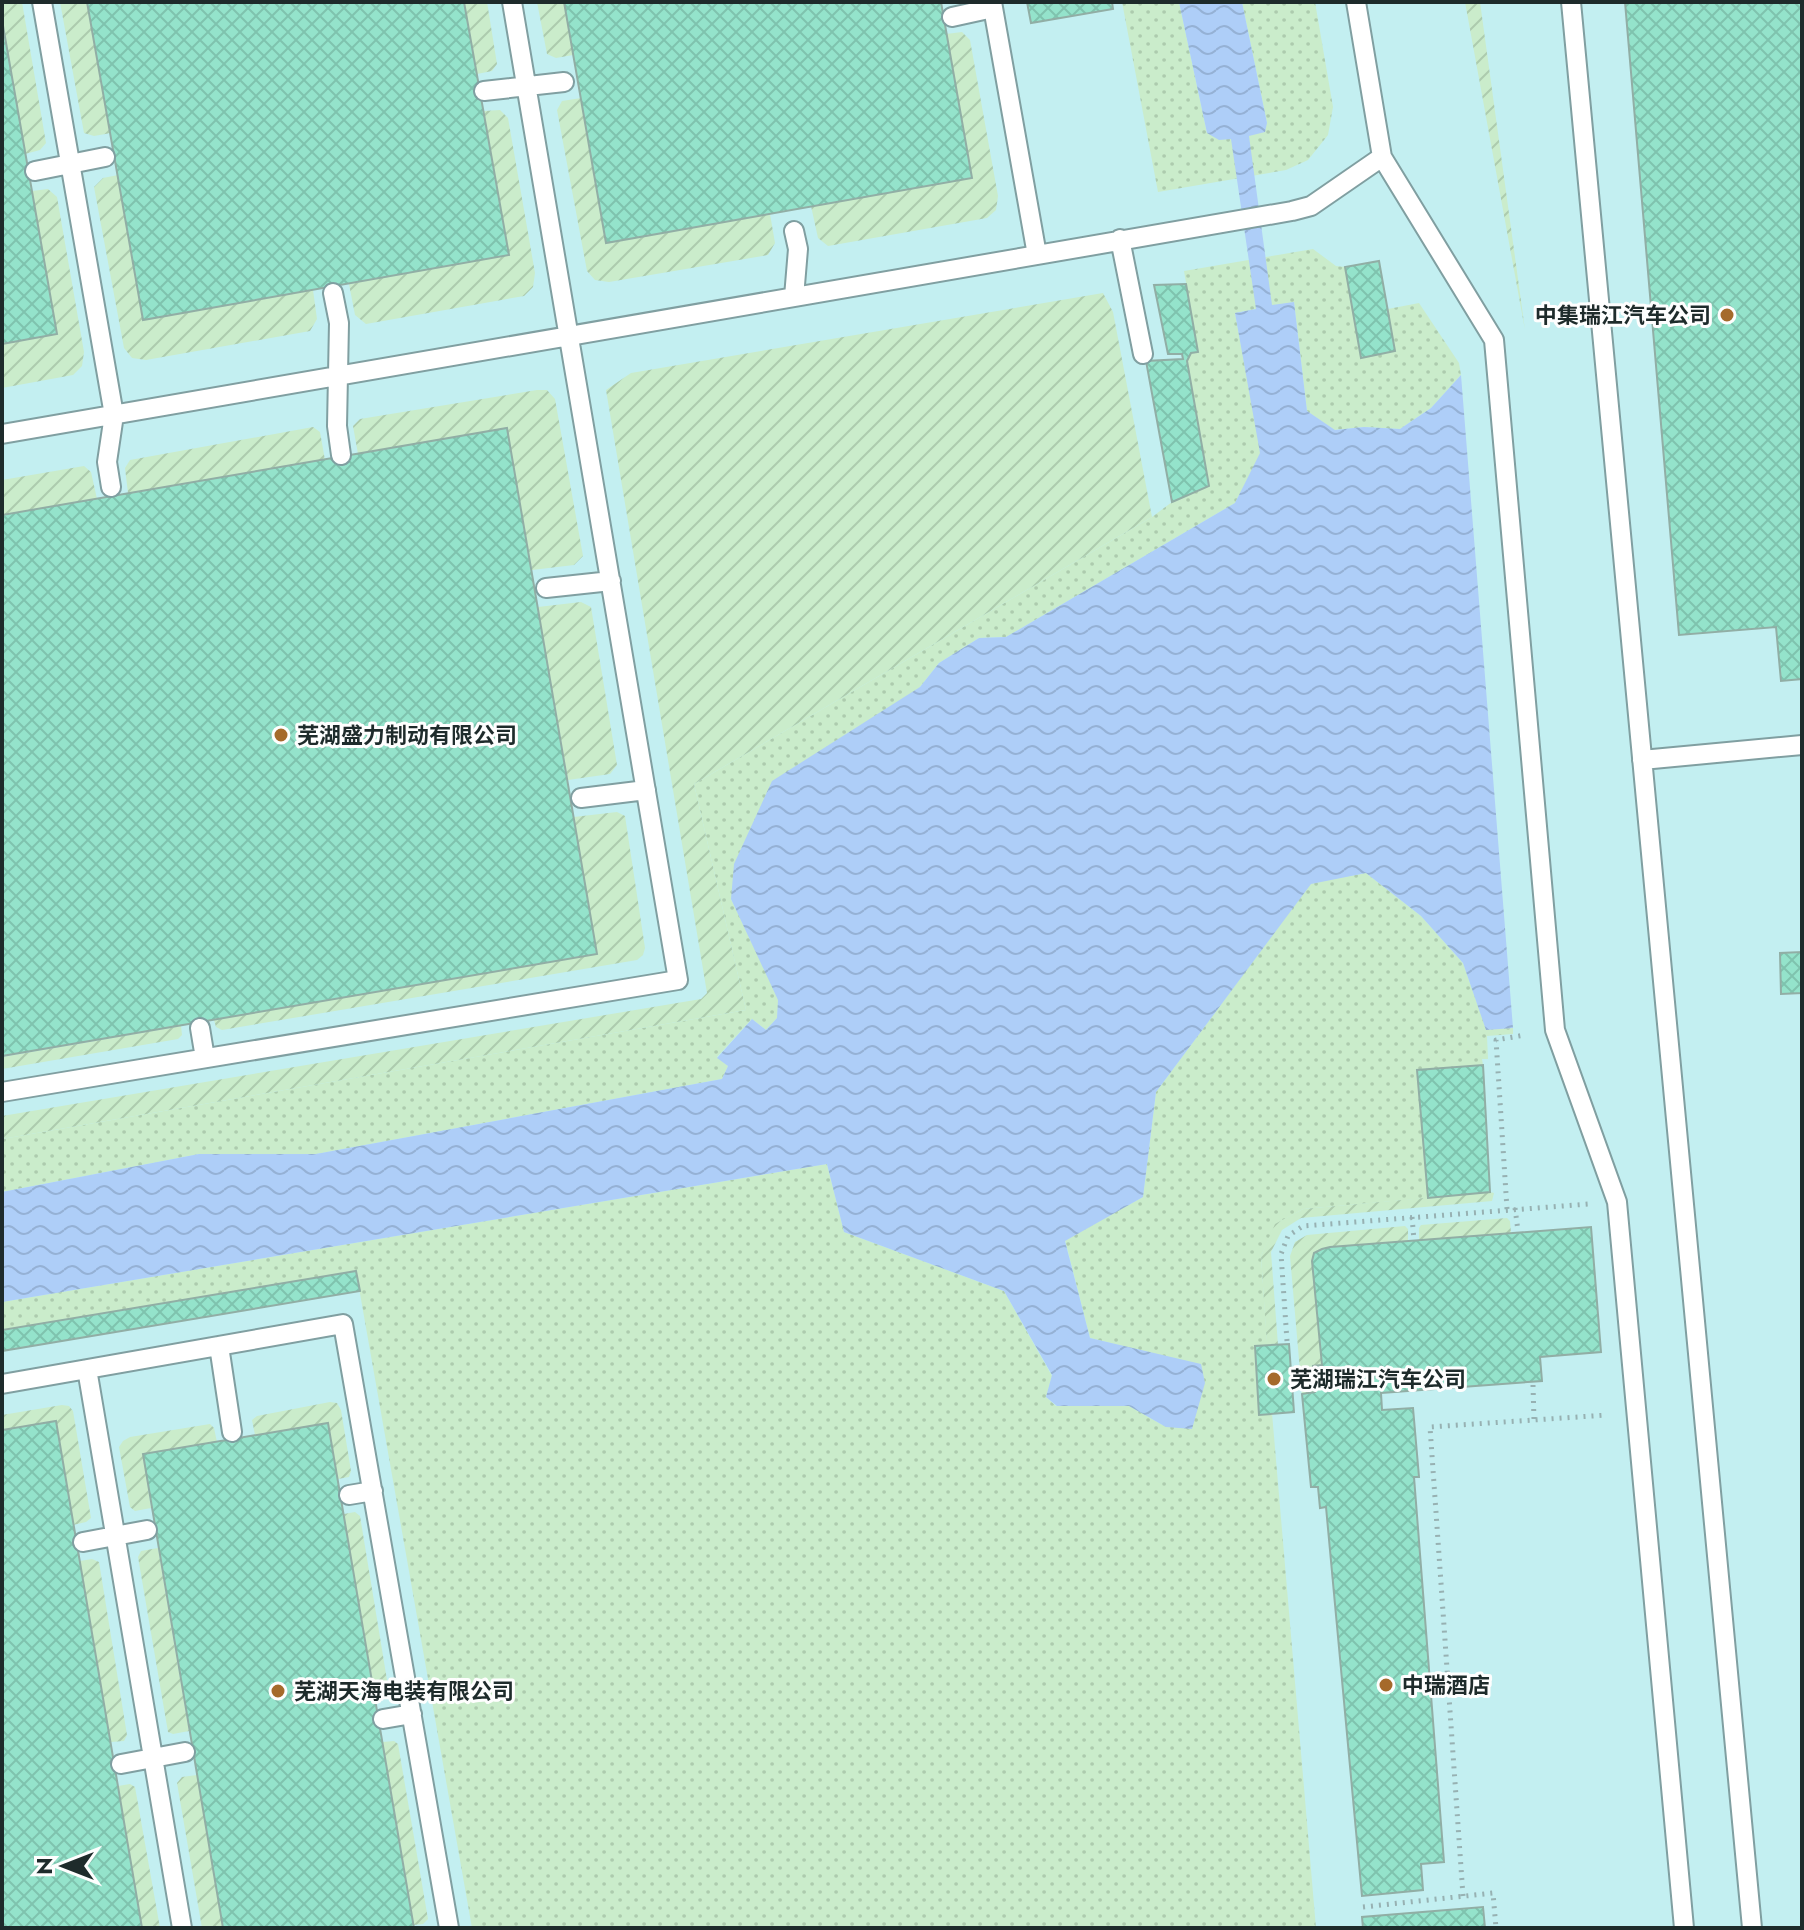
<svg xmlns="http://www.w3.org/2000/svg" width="1804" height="1930" font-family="Jost,'Noto Sans SC',sans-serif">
  <defs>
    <pattern id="grass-dots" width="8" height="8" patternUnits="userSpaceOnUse" patternTransform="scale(2)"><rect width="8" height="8" fill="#caeccb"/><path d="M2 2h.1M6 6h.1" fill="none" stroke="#adcbae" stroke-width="1.8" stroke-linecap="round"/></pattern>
    <pattern id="garden-furrows" width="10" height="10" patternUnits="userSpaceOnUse" patternTransform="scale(2)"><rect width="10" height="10" fill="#caeccb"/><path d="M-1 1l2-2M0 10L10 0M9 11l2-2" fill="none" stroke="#adcbae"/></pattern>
    <pattern id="water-waves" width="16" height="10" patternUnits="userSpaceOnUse" patternTransform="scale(2)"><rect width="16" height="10" fill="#aecef8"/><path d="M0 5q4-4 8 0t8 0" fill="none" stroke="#95b1d5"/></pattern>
    <pattern id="building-cross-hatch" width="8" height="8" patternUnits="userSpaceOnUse" patternTransform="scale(2)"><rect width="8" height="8" fill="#94e3cb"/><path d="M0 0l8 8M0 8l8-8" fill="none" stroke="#7fc3ae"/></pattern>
  </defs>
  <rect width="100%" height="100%" fill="#d7f8fa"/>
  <path fill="#c3eff1" d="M2,2H1802V1928H2Z"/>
  <path fill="url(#grass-dots)" d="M1122,2H1179L1207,133L1267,123L1242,2H1315L1333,107L1328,135L1308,160L1286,170L1158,192Z
    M1313,249L1336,266L1345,267L1361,357L1395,351L1388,309L1419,303L1459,363L1461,375L1431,408L1400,429L1364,427L1334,430L1307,411L1294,302L1235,313L1261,453L1235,503L1006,637L979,638L939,663L920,687L731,899L779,1000L777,1018L766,1030L752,1019L717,1057L728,1066L722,1079L316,1154H199L2,1192V1139L746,1010L694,784L1152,517L1172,502L1209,486L1187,361L1191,353L1198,352L1184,271Z
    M1366,873L1421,916L1463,963L1486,1029L1513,1028V1034L1487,1036L1488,1059H1482L1483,1065L1417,1071L1428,1198L1303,1209L1276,1224L1261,1256L1272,1413L1316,1928H472L356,1271L2,1330V1302L827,1164L844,1232L1004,1291L1052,1376L1046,1397L1056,1406H1129L1166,1427L1201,1365L1090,1338L1065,1240L1143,1197L1156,1092L1311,883Z"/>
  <path fill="url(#garden-furrows)" d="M2,2H22L46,143L40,150L25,154L2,20Z
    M60,2H88L111,133L94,136L84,133Z
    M464,2H487L497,64L492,71L477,74Z
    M537,2H564L573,55L556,58L547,54Z
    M1465,2H1480L1525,330Z
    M962,32L970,40L998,196L996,210L987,218L828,246L818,238L811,206L946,34Z
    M581,98L606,243L770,214L775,243L768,255L609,282L595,280L587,271L557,110L562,101Z
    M500,110L508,118L535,273L533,287L524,296L366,324L355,315L349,284L508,255L484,111Z
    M118,175L143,320L313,290L317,319L310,331L146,360L132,358L124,348L94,187L103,178Z
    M48,189L57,197L84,352L82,366L73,375L2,388V344L57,334L32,191Z
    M1103,293L1113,312L1152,517L694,784L746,1010L2,1139V1116L701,999L707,993L606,390L631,373Z
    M537,390H547L555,399L583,556L574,565L532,570L507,428L358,454L353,426L360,419Z
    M313,427L320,432L325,460L128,493L125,468L130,460Z
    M84,466L91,472L97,499L2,515V480Z
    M581,602L591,607L617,765L610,774L568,780L538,607Z
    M617,812L625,816L645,948L643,955L637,960L222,1030L216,1027L214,1020L596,954L574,817Z
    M181,1026L182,1035L178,1039L2,1069V1057Z
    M1490,1192L1494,1193L1492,1201L1301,1218L1282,1230L1271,1252L1278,1345L1267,1346L1261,1256L1275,1224L1303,1209Z
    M1507,1218L1510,1221L1511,1233L1419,1240V1228L1421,1225Z
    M1405,1226L1408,1229V1241L1330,1247L1322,1249L1314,1253L1312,1261L1322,1365L1314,1367L1315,1392L1302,1394L1290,1256L1295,1242L1307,1235Z
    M330,1402L337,1403L341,1410L351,1471L349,1477L338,1479L328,1423L255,1435L252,1420L257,1416Z
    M62,1405L69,1406L73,1411L91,1518L86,1522L73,1525L2,1430V1415Z
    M210,1424L214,1428L217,1442L143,1454L151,1508L135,1511L130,1507L119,1447L123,1441L130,1437Z
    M355,1512L360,1516L389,1692L387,1696L375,1699L344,1514Z
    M158,1548L189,1731L173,1734L168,1732L138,1557L141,1551Z
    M92,1559L99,1562L127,1735L124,1741L111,1742L80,1561Z
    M394,1741L398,1744L428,1919L423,1924L414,1925L383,1742Z
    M197,1775L223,1928H202L177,1783L182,1777Z
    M130,1784L135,1787L160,1928H142L118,1786Z"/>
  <path fill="url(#water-waves)" d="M1179,2H1242L1267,123L1265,132L1249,136L1272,305L1294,302L1307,411L1335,430L1364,427L1400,429L1431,408L1461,375L1513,1028L1486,1030L1463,963L1421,916L1366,873L1311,884L1156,1092L1143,1197L1065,1241L1090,1338L1201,1364L1205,1383L1192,1429L1166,1427L1129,1406H1057L1046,1397L1052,1375L1004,1291L844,1232L827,1164L2,1302V1192L199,1154H316L722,1079L728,1066L717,1058L752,1019L766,1030L777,1018L778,1000L731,899L734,864L772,781L920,687L939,663L979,638L1006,637L1235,503L1260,453L1235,313L1256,309L1231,139L1219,140L1207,133Z"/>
  <path fill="url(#building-cross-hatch)" stroke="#91aea5" stroke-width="2" d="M87,2H464L509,255L143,320Z
    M564,2H941L972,178L606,243Z
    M1027,2H1112L1113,9L1031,23Z
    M1625,2H1802V679L1781,681L1776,627L1679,635Z
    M2,20L57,334L2,344Z
    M1379,261L1395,351L1361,358L1345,267Z
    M1186,284L1198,352L1191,353L1187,361L1209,486L1172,502L1146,361L1183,359L1182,354H1168L1154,285Z
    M507,428L597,954L2,1056V515Z
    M1802,952V993L1781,994L1780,953Z
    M1483,1065L1490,1192L1428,1198L1417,1070Z
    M1591,1227L1601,1352L1540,1357L1542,1381L1381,1393L1382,1410L1413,1408L1419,1477H1414L1444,1862L1421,1864L1423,1890L1362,1896L1326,1507L1320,1508L1318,1487H1311L1302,1394L1315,1392L1313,1366L1322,1365L1312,1261L1314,1253L1322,1249L1330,1247Z
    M356,1271L360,1291L2,1351V1330Z
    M1289,1344L1294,1412L1259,1415L1255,1346Z
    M56,1421L142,1928H2V1430Z
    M328,1423L414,1928H223L143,1454Z
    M1483,1907L1485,1928H1363L1362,1917Z"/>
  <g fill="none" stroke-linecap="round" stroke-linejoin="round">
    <g stroke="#809fa1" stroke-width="22">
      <path id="service" d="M42,2L114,415L107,462L111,487
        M992,2L1037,255
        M1356,2L1382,157L1494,340L1555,1030L1617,1202L1684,1928
        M1571,2L1752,1928
        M952,17L993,8
        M484,91L564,82
        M35,171L105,157
        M794,231L798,249L794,297
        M1120,239L1143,354
        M333,293L339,323L337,426L341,455
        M2,434L1292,211L1311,206L1382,157
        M546,588L611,581
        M1642,760L1802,745
        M581,798L646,790
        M200,1028L205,1058
        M2,1092L678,980L512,2
        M219,1346L232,1432
        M87,1369L182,1928
        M2,1384L343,1324L449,1928
        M349,1495L373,1491
        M83,1542L147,1530
        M383,1719L412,1714
        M121,1764L185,1752"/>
    </g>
    <path stroke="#97b1b2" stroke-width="5" stroke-dasharray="2 6" stroke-linecap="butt" d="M1515,1208L1518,1231
      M1507,1209L1496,1040L1525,1035
      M1412,1217L1414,1240
      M1287,1341L1281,1254L1288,1236L1303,1226L1589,1204
      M1533,1385L1534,1420
      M1463,1896L1430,1427L1607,1415
      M1363,1907L1493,1893L1496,1928"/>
    <use href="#service" stroke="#fff" stroke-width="18"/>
  </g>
  <g fill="#a56a2b" stroke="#fefefe" stroke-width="3">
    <circle cx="1727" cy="315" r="8"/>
    <circle cx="281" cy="735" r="8"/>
    <circle cx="1274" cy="1379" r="8"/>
    <circle cx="1386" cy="1685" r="8"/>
    <circle cx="278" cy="1691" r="8"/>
  </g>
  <g text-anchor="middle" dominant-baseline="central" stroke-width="6" stroke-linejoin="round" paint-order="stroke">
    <g font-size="22" font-weight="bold" fill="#1e2b2b" stroke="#fefefe" text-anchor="start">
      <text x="1711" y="315" text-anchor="end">中集瑞江汽车公司</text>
      <text x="297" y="735">芜湖盛力制动有限公司</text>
      <text x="1290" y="1379">芜湖瑞江汽车公司</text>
      <text x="1402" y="1685">中瑞酒店</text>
      <text x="294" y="1691">芜湖天海电装有限公司</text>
    </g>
  </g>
  <rect width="1804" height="1930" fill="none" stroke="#1e2b2b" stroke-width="8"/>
  <g transform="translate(64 1866) rotate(270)" stroke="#fefefe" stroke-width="6" paint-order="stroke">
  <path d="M0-6L14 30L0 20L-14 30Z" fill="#1e2b2b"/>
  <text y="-12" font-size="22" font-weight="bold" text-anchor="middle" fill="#1e2b2b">N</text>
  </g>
</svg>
